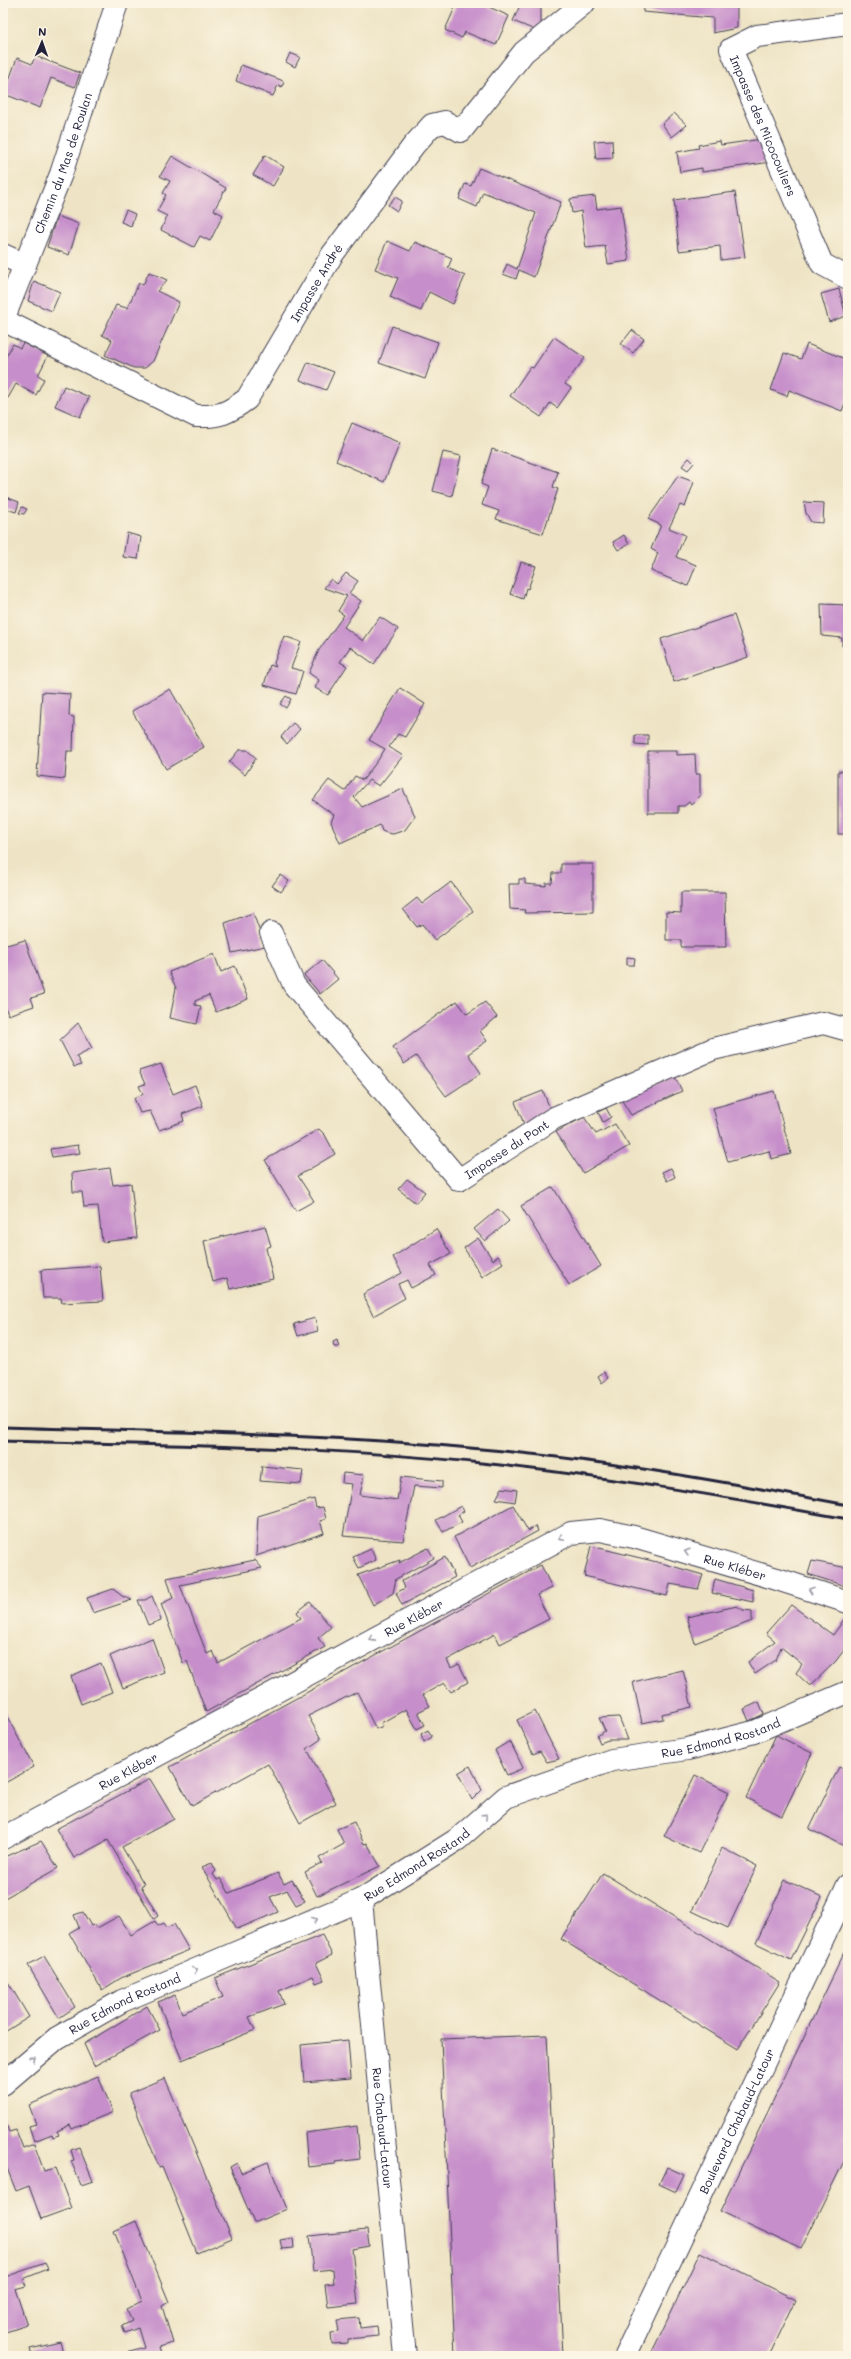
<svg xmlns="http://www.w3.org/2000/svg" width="851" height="2359" font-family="Mali,sans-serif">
  <rect width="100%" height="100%" fill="#fcf5e5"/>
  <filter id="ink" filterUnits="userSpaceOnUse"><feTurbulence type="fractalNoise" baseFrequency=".025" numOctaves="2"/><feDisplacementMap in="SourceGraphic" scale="8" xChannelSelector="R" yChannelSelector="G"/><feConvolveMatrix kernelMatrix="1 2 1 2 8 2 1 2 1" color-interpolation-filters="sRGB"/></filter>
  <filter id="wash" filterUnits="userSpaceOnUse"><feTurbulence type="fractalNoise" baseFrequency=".012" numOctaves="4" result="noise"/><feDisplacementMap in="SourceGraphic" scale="16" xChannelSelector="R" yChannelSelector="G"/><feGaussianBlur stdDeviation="0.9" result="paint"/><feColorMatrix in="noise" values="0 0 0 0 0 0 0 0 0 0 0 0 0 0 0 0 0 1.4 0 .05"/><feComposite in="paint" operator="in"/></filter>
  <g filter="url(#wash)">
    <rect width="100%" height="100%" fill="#eee4c5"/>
    <g id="blocks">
      <path fill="#c68eca" d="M457,3H480L509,16L496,45L465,32L462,38L445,30Z
        M521,3H528L541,9V26L535,30L513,21Z
        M643,3H717L737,6V28L713,33V18L643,12Z
        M290,53L300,57L295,67L286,62Z
        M35,56L80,73L75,87L51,78L40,108L4,94L17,58L32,64Z
        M241,65L281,80L284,82L282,87L278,85L273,96L236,81Z
        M674,113L687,125L672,137L662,124Z
        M762,139L771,162L702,172V168L680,172L677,152L699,148L698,145L720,141L721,145Z
        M612,140L613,158L596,159L594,141Z
        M265,155L284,167L273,186L253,175Z
        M172,156L226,188L214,210L223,215L210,241L200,236L194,247L161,230L167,216L157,211L166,195L163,193L170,181L160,176Z
        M479,168L561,202L534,277L519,270L516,279L503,274L507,264L517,269L536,213L483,192L477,207L459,199L465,184L471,186Z
        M735,192L745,257L721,260L720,246L679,251L674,200Z
        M595,196L597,209L621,206L629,261L608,264L605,246L586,248L581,211L572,213L570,199Z
        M395,197L402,201L397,211L388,205Z
        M126,210L135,214L131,226L121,222Z
        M57,216L79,224L69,255L47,247Z
        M387,241L410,251L415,242L452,258L448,268L465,276L453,304L429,292L421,311L390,297L398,278L375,269Z
        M149,272L167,280L157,291L179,302L153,361L145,368H134L105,355L112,340L102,335L116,305L127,308L139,283L143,285Z
        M34,281L60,292L52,311L28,301Z
        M839,289L846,316L829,322L821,294Z
        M392,326L438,342L425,379L379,363Z
        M632,330L644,339L633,353L621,344Z
        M554,337L585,358L565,384L571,388L557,408L550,403L541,417L510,396L530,367L533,368Z
        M23,343L48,356L38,375L44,379L36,395L16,384L8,398L3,395V362L13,344L20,348Z
        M807,344L848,360V395L842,411L789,390L787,396L771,390L784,353L801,359Z
        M308,362L334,372L326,390L300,380Z
        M64,386L89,397L80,417L55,406Z
        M352,423L400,443L384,482L336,461Z
        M492,449L558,472L553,487L558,489L543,534L496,519L499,511L482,505L488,487L481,484Z
        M443,452L461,456L452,496L433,491Z
        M689,458L694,463L688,470L682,466Z
        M678,476L694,482L685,507L680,505L669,528L685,535L676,557L696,565L688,586L651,571L658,553L651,549L661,525L648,519Z
        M3,496L19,502L16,512L3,508Z
        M804,502L824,503L823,523L811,522L806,513Z
        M22,507L27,509L24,514L19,513Z
        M127,533L141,537L138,559L123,557Z
        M624,535L629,544L618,550L613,542Z
        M521,562L536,566L528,589L526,588L523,599L510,594Z
        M346,573L358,581L349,593L361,601L344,627L363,641L380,617L398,629L374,664L350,647L340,662L347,666L328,695L315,688L319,680L309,673L319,650L344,615L338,611L347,596L324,588L331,579L337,584Z
        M821,604L848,605V646H842V638L822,636Z
        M734,615L748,657L674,682L661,639Z
        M284,636L301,642L291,668L303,671L296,694L264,685L270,665L276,667L274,663Z
        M400,688L425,704L405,737L398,734L389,747L403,756L379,786L369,780L354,797L362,807L403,789L415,816L405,830L393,834L387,833L382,831L380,825L340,843L331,822L334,815L313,800L329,780L345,791L355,776L363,780L378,760L385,749L369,740Z
        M170,689L204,747L166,769L132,711Z
        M42,692L70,694L69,716L74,717L73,751H67L65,779L37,776Z
        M286,696L291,699L286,708L280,704Z
        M293,723L300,729L287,744L281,737Z
        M635,735H648V745L635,744Z
        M239,750H247L256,758L245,775L229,762Z
        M648,751H677V755L695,754L696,774H700V796L691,805L689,802L684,806H678V813H648Z
        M838,771L848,772V834H838Z
        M561,864H593V912L524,913L525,910L510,909L509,884H519V879H525V884L546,886V883H552L553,873H561Z
        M280,875L289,881L281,892L272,886Z
        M451,882L473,911L435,940L422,924L417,927L403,909L417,898L422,904Z
        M681,892H725L726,947H681V940H666V912L681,913Z
        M253,913L265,946L232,953L225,923Z
        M25,940L44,994L31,998L34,1006L8,1015L3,1000V946Z
        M214,954L221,972L235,966L248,999L216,1012L209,995L195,1001V1005L201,1006L197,1024L170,1018L176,988L169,972Z
        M627,957L635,958L634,965H627Z
        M322,960L338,979L320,994L304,975Z
        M457,1001L467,1014L485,1002L497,1017L480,1031L487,1041L468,1054L481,1073L446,1096L416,1056L404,1064L393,1047Z
        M78,1023L92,1048L76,1056L81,1065L74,1067L60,1040Z
        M161,1064L173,1094L195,1085L203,1106L182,1114L184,1121L159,1130L150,1111L140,1113L134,1098L143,1094L139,1086L145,1084L139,1071Z
        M674,1075L682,1091L631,1115L621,1099Z
        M543,1091L552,1114L524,1124L515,1102Z
        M774,1091L791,1154L771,1159L769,1151L728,1162L713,1108Z
        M606,1108L611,1117L603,1122L598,1112Z
        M584,1117L596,1134L615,1124L629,1146L583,1173L556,1132Z
        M319,1129L325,1135L335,1154L298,1176L314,1201L296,1211L265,1160Z
        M78,1145L80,1153L52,1157L50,1149Z
        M110,1168L113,1185L131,1183L137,1238L102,1242L98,1206L84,1207L82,1192H73L72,1173Z
        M671,1168L675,1177L667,1181L662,1172Z
        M407,1179L425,1192L416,1203L398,1189Z
        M553,1187L601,1266L569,1285L521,1206Z
        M498,1209L509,1221L485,1241L474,1229Z
        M265,1226L271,1246L266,1248L273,1279L230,1289L227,1278L213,1282L204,1241Z
        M436,1229L451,1254L430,1265L436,1275L411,1288L407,1280L398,1284L405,1298L373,1316L363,1294L402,1273L393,1257Z
        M478,1238L493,1260L498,1256L503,1263L482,1277L464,1248Z
        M100,1266L103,1301L62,1303L61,1298H43L41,1270Z
        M315,1318L318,1331L298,1336L294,1324Z
        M337,1340L339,1347H334L333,1342Z
        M604,1372L608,1378L602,1383L598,1376Z
        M262,1466L303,1470L301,1484L260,1481Z
        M343,1473L364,1475L360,1495L397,1500L401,1477L442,1481V1488L414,1486L403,1541L343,1536L352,1484L342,1483Z
        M502,1488L517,1490L515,1502L496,1499Z
        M314,1499L316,1508L323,1507L326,1519L320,1521L324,1533L256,1556L258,1516Z
        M513,1505L528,1531L536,1526L538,1531L470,1568L454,1537Z
        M461,1506L464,1511L458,1515L462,1522L443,1532L436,1520Z
        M591,1546L665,1564L703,1575L698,1589L670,1584L667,1596L584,1576Z
        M428,1548L434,1558L396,1579L393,1593L373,1605L358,1575L400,1560L399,1563Z
        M371,1549L376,1560L359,1568L353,1557Z
        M445,1557L455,1577L402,1605L396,1593L405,1588L402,1581Z
        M255,1560L262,1568L180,1585L207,1654L213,1651L218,1663L301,1618L297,1612L310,1602L331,1627L318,1638L325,1647L206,1712L187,1661L183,1663L161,1604L173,1598L167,1578Z
        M812,1561L848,1568V1587L808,1574Z
        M541,1565L552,1588L537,1595L549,1619L500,1644L495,1634L447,1660L451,1668L459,1664L468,1682L451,1692L444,1683L423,1695L430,1706L418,1712L425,1725L417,1729L406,1709L381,1723L383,1726L376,1729L357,1692L308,1716L321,1739L307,1749L336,1803L300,1823L268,1764L192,1806L170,1767Z
        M715,1579L753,1590V1602L712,1593Z
        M113,1589L122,1596L132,1600L93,1613L87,1598Z
        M152,1596L161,1620L148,1625L138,1600H145Z
        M791,1605L833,1635L845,1618L848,1619V1645L835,1662L810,1686L796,1673L802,1664L781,1647L776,1660L755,1674L748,1662L775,1641L766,1633Z
        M737,1606L743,1610L752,1611V1621L695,1643L687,1617Z
        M152,1638L164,1672L123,1688L110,1656Z
        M101,1663L112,1692L81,1704L71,1676Z
        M683,1670L692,1707L662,1714L663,1719L642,1723L633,1682Z
        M759,1702L764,1714L749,1721L744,1709Z
        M3,1709L34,1767L3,1784Z
        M535,1711L559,1759L547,1762L540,1751L533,1754L517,1720Z
        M619,1717L628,1740H608L600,1743L597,1736L605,1731L599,1718Z
        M848,1728V1737L845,1735Z
        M428,1730L432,1737L424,1742L421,1734Z
        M776,1735L812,1753L782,1816L746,1798Z
        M510,1741L523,1768L507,1775L495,1750Z
        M470,1766L482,1790L472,1800L458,1773Z
        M839,1767L848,1771V1843L846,1847L809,1829Z
        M695,1775L729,1792L699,1853L664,1836Z
        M150,1779L174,1819L122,1847L144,1884L141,1886L158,1916L154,1919L108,1840L74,1858L56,1829Z
        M354,1822L364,1844L367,1843L380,1866L317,1896L305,1872L322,1863L319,1858L344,1844L337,1829Z
        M41,1841L58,1868L3,1899V1858Z
        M722,1848L757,1866L728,1928L692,1911Z
        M212,1863L216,1871L213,1874L217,1880L221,1878L229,1893L278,1873L284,1884L292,1880L305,1901L296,1905L287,1890L270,1897L278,1912L237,1929L202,1867Z
        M603,1873L780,1982L738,2049L561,1939Z
        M785,1880L822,1897L791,1960L756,1943Z
        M83,1912L91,1926L95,1924L97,1928L119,1916L131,1935L155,1921L158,1926L164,1923L167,1928L174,1924L189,1950L121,1978L102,1990L69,1933L79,1927L74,1915Z
        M322,1935L332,1955L316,1963L324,1980L316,1983L313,1976L279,1991L284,2004L249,2017L255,2030L182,2060L158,2002L175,1995L182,2013L223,1997L215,1978Z
        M848,1945V2153L801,2249L720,2211Z
        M44,1956L75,2007L59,2018L28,1965Z
        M8,1982L29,2017L3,2033V1985Z
        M147,2006L160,2030L94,2066L84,2044Z
        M547,2035L563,2356H455L441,2039Z
        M348,2040L351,2078L304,2082L301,2045Z
        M98,2076L113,2112L72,2129L70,2125L57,2131L59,2135L53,2137L52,2134L34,2141L29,2126L36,2124L29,2105Z
        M165,2078L232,2238L197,2253L162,2166L159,2167L129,2093Z
        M3,2116L9,2132L16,2130L23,2148L34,2144L44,2171L56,2168L71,2208L41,2219L29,2186L16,2191L3,2158Z
        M357,2126L360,2159L336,2162L335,2164L308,2167L305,2133Z
        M79,2147L93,2181L81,2185L71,2161L74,2160L71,2150Z
        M268,2162L287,2209L254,2223L230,2167L237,2163L241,2173Z
        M667,2167L684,2175L676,2192L659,2184Z
        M136,2221L169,2302L162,2306L173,2343L158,2347L161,2356H116L144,2348L138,2328L125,2333L122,2326L132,2321L126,2309L142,2301L114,2231Z
        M3,2227L8,2241L3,2243Z
        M367,2230L369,2246L352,2249L358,2304L328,2307L325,2284L334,2283L333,2269L313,2271L309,2236Z
        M293,2238L294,2248L282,2249L280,2240Z
        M700,2252L796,2300L769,2356H650Z
        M45,2263L48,2269L23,2279L26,2286L15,2289L27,2325L3,2333V2285L7,2284L5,2277Z
        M359,2318L360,2328L377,2326L378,2336L348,2339V2343L332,2344L331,2333L339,2332L337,2320Z
        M60,2342L64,2356H32L30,2349Z
        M105,2353L106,2356H95V2355Z"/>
    </g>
  </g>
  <g filter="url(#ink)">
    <use href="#blocks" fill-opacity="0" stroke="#413f50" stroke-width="1"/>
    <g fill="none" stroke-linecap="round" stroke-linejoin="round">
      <g stroke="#413f50" stroke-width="24">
        <g id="minor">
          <path id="s1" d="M848,24L757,36L731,49L822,264L848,278"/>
          <path d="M3,255L25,265"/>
          <path id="s2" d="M3,320L196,416C220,417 228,413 247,399L332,255L414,145L432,125L445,122L461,131L524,52L584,3"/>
          <path id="s3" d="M3,320L61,174L117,3"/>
          <path id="s4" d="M271,933L294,985L459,1180L554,1118L713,1049L823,1023L848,1030"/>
          <path id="s5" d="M361,1900L405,2356"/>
          <path id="s6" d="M3,2084L57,2038L122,2001L361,1900L458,1839L506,1797L612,1760L687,1749L754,1732L848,1692"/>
        </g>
      </g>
      <g stroke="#413f50" stroke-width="24">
        <g id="tertiary">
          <path id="s7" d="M3,1838L571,1533L600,1530L634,1537L777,1579L848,1602"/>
          <path id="s8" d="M625,2356L848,1885"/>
        </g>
      </g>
      <use href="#minor" stroke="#fff" stroke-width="22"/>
      <use href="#tertiary" stroke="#fff" stroke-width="22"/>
      <path stroke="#22223b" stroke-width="3" d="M3,1427C162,1432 322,1434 481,1449C604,1460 726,1482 848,1505
        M3,1441C162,1445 322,1446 481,1463C604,1476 726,1497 848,1519"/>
    </g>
    <defs><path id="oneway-chevron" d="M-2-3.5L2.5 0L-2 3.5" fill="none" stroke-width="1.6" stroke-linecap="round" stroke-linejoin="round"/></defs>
    <g stroke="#9c9ca7">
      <use href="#oneway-chevron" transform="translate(561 1538) rotate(154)"/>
      <use href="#oneway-chevron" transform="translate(687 1552) rotate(-164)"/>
      <use href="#oneway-chevron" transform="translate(811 1590) rotate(-161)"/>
      <use href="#oneway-chevron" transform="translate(372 1639) rotate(152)"/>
      <use href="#oneway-chevron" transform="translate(485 1816) rotate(-42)"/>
      <use href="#oneway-chevron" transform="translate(315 1920) rotate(-23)"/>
      <use href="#oneway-chevron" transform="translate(195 1970) rotate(-23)"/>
      <use href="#oneway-chevron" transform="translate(33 2059) rotate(-40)"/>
    </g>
  </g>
  <g text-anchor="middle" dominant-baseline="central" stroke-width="3" stroke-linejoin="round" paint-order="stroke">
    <g font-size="12" fill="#22223b" stroke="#fcf5e5">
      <text stroke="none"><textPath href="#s1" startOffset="204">Impasse des Micocouliers</textPath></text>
      <text stroke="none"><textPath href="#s3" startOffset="168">Chemin du Mas de Roulan</textPath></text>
      <text stroke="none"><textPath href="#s2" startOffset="406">Impasse André</textPath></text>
      <text stroke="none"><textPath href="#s4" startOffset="369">Impasse du Pont</textPath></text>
      <text stroke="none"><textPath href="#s7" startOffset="814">Rue Kléber</textPath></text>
      <text stroke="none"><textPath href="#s7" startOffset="466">Rue Kléber</textPath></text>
      <text stroke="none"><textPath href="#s6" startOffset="807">Rue Edmond Rostand</textPath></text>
      <text stroke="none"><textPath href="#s7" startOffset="142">Rue Kléber</textPath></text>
      <text stroke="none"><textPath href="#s6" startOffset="471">Rue Edmond Rostand</textPath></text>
      <text stroke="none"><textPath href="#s6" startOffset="147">Rue Edmond Rostand</textPath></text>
      <text stroke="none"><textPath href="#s8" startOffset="260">Boulevard Chabaud-Latour</textPath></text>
      <text stroke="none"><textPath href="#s5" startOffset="229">Rue Chabaud-Latour</textPath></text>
    </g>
  </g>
  <rect width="851" height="2359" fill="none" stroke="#fcf5e5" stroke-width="16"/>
  <g transform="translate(42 42) rotate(2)" stroke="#fcf5e5" stroke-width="3" paint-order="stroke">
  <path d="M0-3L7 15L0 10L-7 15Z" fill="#22223b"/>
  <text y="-6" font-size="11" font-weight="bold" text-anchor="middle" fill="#22223b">N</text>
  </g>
</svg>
